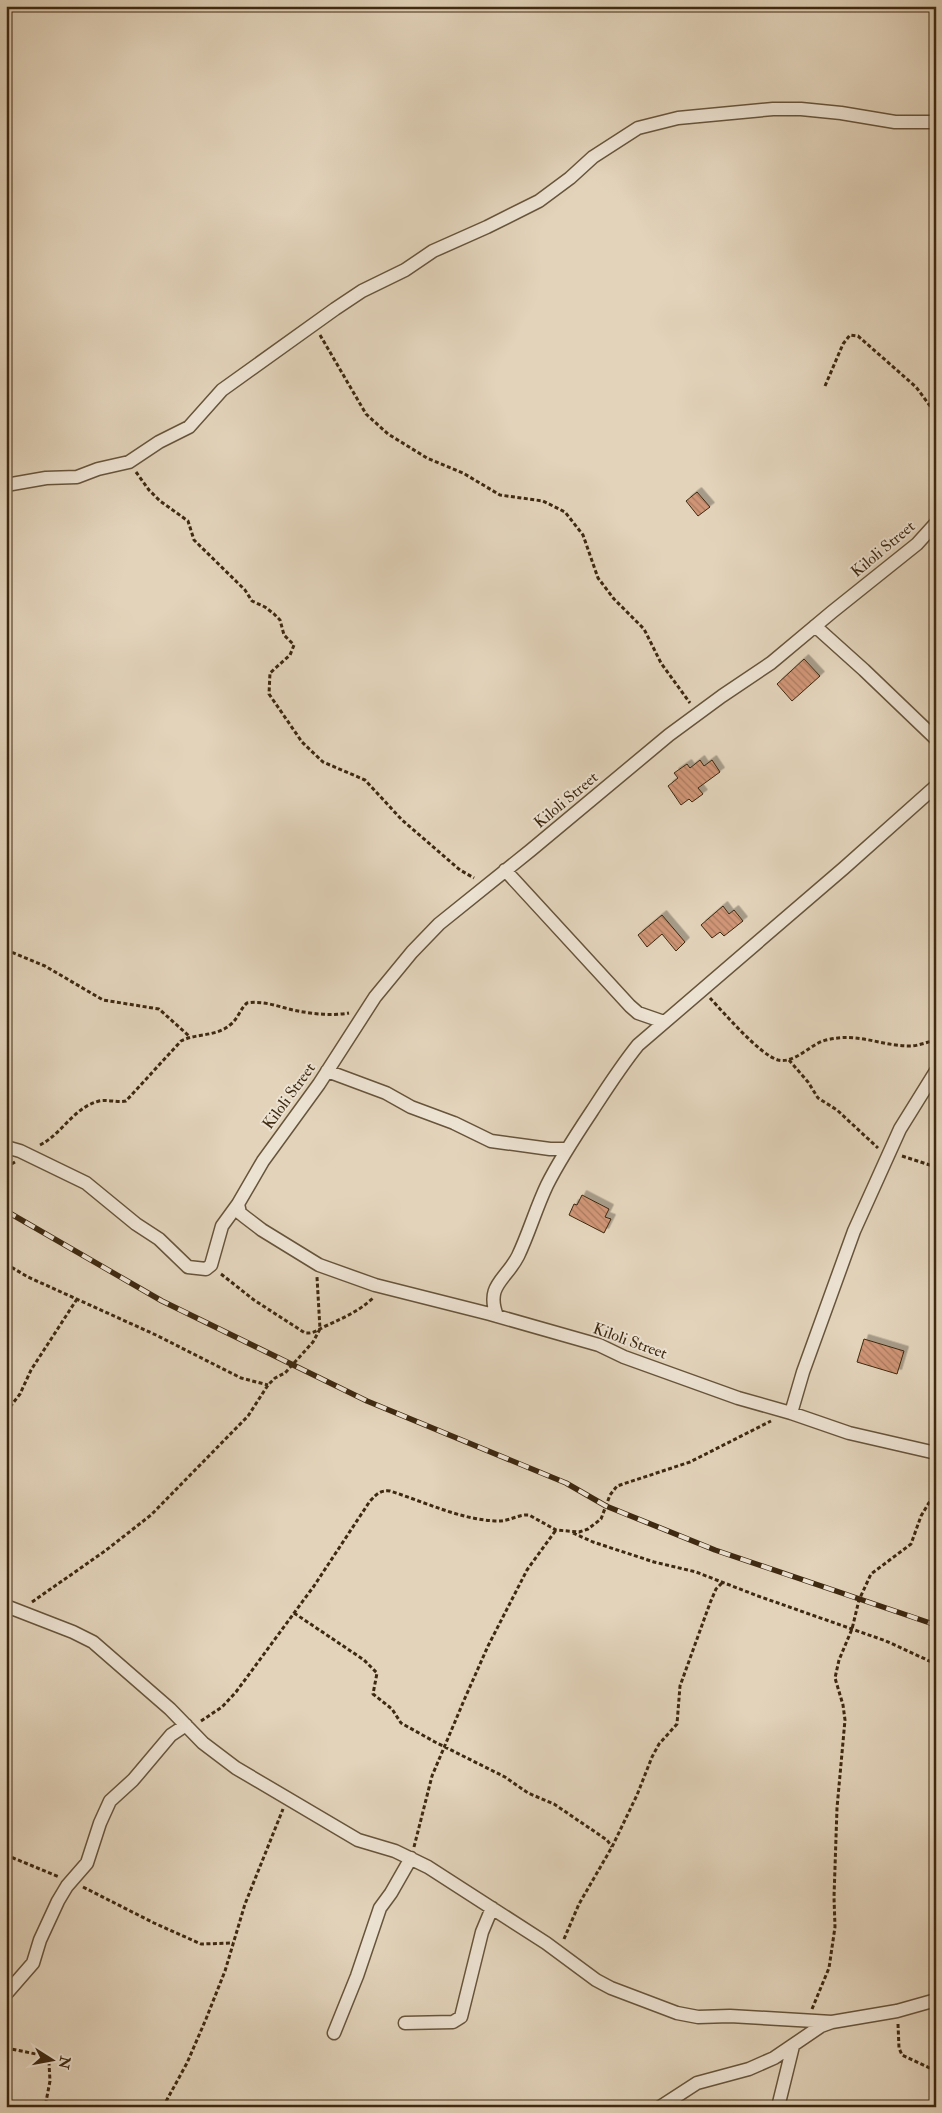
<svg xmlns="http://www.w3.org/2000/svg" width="942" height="2113" font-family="'IM FELL Double Pica',serif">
  <defs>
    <pattern id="building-back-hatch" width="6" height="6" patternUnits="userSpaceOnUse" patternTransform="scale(1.25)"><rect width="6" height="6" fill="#cf9576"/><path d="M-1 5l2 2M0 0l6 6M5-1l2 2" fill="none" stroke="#a97a5f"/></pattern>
    <filter id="shadow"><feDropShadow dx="4.5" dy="-4.5" stdDeviation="0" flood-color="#0004"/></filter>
  </defs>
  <rect width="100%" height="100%" fill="#e2d3ba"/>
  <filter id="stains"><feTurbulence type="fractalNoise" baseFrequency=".004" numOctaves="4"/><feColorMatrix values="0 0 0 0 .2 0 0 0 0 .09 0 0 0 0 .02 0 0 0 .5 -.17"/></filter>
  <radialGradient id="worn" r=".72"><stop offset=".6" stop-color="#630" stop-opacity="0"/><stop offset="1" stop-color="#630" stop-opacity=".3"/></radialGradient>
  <path fill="url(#building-back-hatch)" stroke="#3e2911" filter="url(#shadow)" d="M697,492L710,507L698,516L686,501Z
    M804,659L820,676L792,701L777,684Z
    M700,760L704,766L712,760L720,772L698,788L703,794L692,802L689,799L681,805L668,786L678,778L674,773L687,764L690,768Z
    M723,906L729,914L734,910L743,921L724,936L720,932L712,938L701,925Z
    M662,915L685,942L676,951L662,934L647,947L638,935Z
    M582,1195L609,1209L605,1217L611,1219L604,1233L569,1215L574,1204L577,1205Z
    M864,1339L904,1351L897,1374L857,1362Z"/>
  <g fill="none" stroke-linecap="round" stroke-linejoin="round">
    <g stroke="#67543b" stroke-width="15">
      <path id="street" d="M6,485L46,478L77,477L98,469L129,462L159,442L189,427L222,390L335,309L362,291L405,270L433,251L487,227L539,201L570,178L593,157L638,128L678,118L773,109H801L841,113L895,122H936
        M936,523L917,544L832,612L771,663L722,696L669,735L531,850L439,924L412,952L375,997L319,1084L263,1161L238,1204L240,1213L245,1217L262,1230L319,1265L375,1285L490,1314L599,1345L624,1357L738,1398L791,1413L849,1433L936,1453
        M815,626L864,670L936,739
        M505,870L630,1006L638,1013L664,1022
        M327,1071L386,1093L411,1107L454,1123L491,1141L550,1149H567
        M6,1147L20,1151L86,1183L136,1224L159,1239L188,1267L206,1269L211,1265L222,1226L238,1204
        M497,1316C485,1285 506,1280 518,1256C529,1233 536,1208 547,1185C560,1159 576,1135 592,1111C607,1088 621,1066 638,1045L844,868L936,786
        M791,1413L803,1372L854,1231L900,1129L936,1071
        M6,1606L73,1632L93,1642L170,1709L203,1743L236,1768L358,1840L395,1851L428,1867L546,1943L596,1980L611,1988L677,2013L698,2017L730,2016L832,2022
        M6,1994L33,1963L40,1940L58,1901L67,1886L87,1863L100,1823L110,1801L133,1780L171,1735L186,1725
        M405,2023L453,2022L461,2017L482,1932L492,1908
        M334,2033L357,1976L380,1908L391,1893L411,1858
        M660,2107L697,2083L749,2069L774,2058L821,2026L832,2022L897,2011L936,2000
        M778,2107L793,2046"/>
    </g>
    <path stroke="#3e2911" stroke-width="3" stroke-dasharray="4 2.5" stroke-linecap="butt" d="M320,335L366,414L388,434L427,458L463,473L500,495L543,501L565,512L583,535L598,578L614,599L644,629L661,663L690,703
      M825,386L843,344L850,335L858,336L916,387L936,414
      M136,472L149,490L160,501L188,521L194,540L245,590L252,601L265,607L274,614L280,620L284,635L294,645L290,655L270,673L269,694L302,742L323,762L365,780L402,820L460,870L474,878
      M6,950L45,966L103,1000L159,1009L189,1036
      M710,998C724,1013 760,1055 778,1060C795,1064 810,1044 826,1040C859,1032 880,1046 910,1046C918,1046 927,1042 936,1040
      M789,1060L808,1082L818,1098L837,1110L878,1148
      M40,1145C63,1133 73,1108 99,1101C108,1099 117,1103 126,1101L181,1041C196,1033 216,1037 230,1025C238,1019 240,1009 247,1003C265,1000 281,1008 298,1011C314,1014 333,1016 349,1013
      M902,1156L936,1167
      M6,1167L15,1162
      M6,1264L28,1277L156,1335L241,1378L268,1385
      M221,1274L254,1300L305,1333C315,1334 320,1328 328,1325C345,1317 359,1311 373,1298
      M6,1412L20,1394L31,1370L77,1299
      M573,1533L593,1542L654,1562L696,1572L758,1596L886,1641L936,1664
      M32,1602L105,1551L151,1515L248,1416L268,1385L275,1378L285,1373L313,1342L320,1329L317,1277
      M294,1613L364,1660L377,1673L373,1694L392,1709L401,1723L435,1742L505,1777L528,1793L554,1804L607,1840L612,1847
      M201,1721L222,1707L236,1692L314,1586L370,1501C377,1494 380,1490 390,1491C425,1502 459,1519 495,1521C509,1522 518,1514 529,1515L556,1530L579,1532L588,1529L601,1519L610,1495L617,1486L690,1462L771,1421
      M414,1847L432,1776L465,1698L488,1646L527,1570L556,1530
      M6,1855L59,1877
      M83,1887L154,1923L201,1944L233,1943
      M564,1939L579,1904L612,1847L637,1795L652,1757L659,1744L677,1724L680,1686L710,1603L716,1589L723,1582
      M812,2009L829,1968L835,1927L834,1897L837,1808L845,1720L843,1705L835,1678L839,1660L852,1629L859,1600L871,1574L911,1544L921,1516L936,1491
      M898,2024L899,2048L902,2055L936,2071
      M6,2048L41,2055L49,2063L50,2081L45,2107
      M163,2107L187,2063L206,2019L225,1971L245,1904L283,1809"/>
    <use href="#street" stroke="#ece2d2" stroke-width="12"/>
    <g stroke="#3e2911" stroke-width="5.5">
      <path id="rail" d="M6,1211L162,1301L367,1401L566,1483L606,1506L715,1550L936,1625"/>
    </g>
    <use href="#rail" stroke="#ece2d2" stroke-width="4" stroke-dasharray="11" stroke-linecap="butt"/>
  </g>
  <g text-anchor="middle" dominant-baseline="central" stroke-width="4" stroke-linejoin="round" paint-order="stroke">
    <g font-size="16" fill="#3e2911" stroke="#ece2d2">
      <text transform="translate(883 549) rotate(-40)">Kiloli Street</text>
      <text transform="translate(566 800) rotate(-40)">Kiloli Street</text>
      <text transform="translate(289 1096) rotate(-54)">Kiloli Street</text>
      <text transform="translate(630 1341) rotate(20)">Kiloli Street</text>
    </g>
  </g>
  <rect width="942" height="2113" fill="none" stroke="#e2d3ba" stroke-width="25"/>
  <rect x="8" y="8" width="927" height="2098" fill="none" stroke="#3e2911" stroke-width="2.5"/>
  <rect x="12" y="12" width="917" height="2088" fill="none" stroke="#3e2911"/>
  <g transform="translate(52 2060) rotate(101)" stroke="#ece2d2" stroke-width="4" paint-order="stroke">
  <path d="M0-4L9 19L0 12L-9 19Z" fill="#3e2911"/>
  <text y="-8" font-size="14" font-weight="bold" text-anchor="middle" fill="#3e2911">N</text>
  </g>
  <rect width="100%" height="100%" filter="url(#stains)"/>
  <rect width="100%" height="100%" fill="url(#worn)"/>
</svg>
